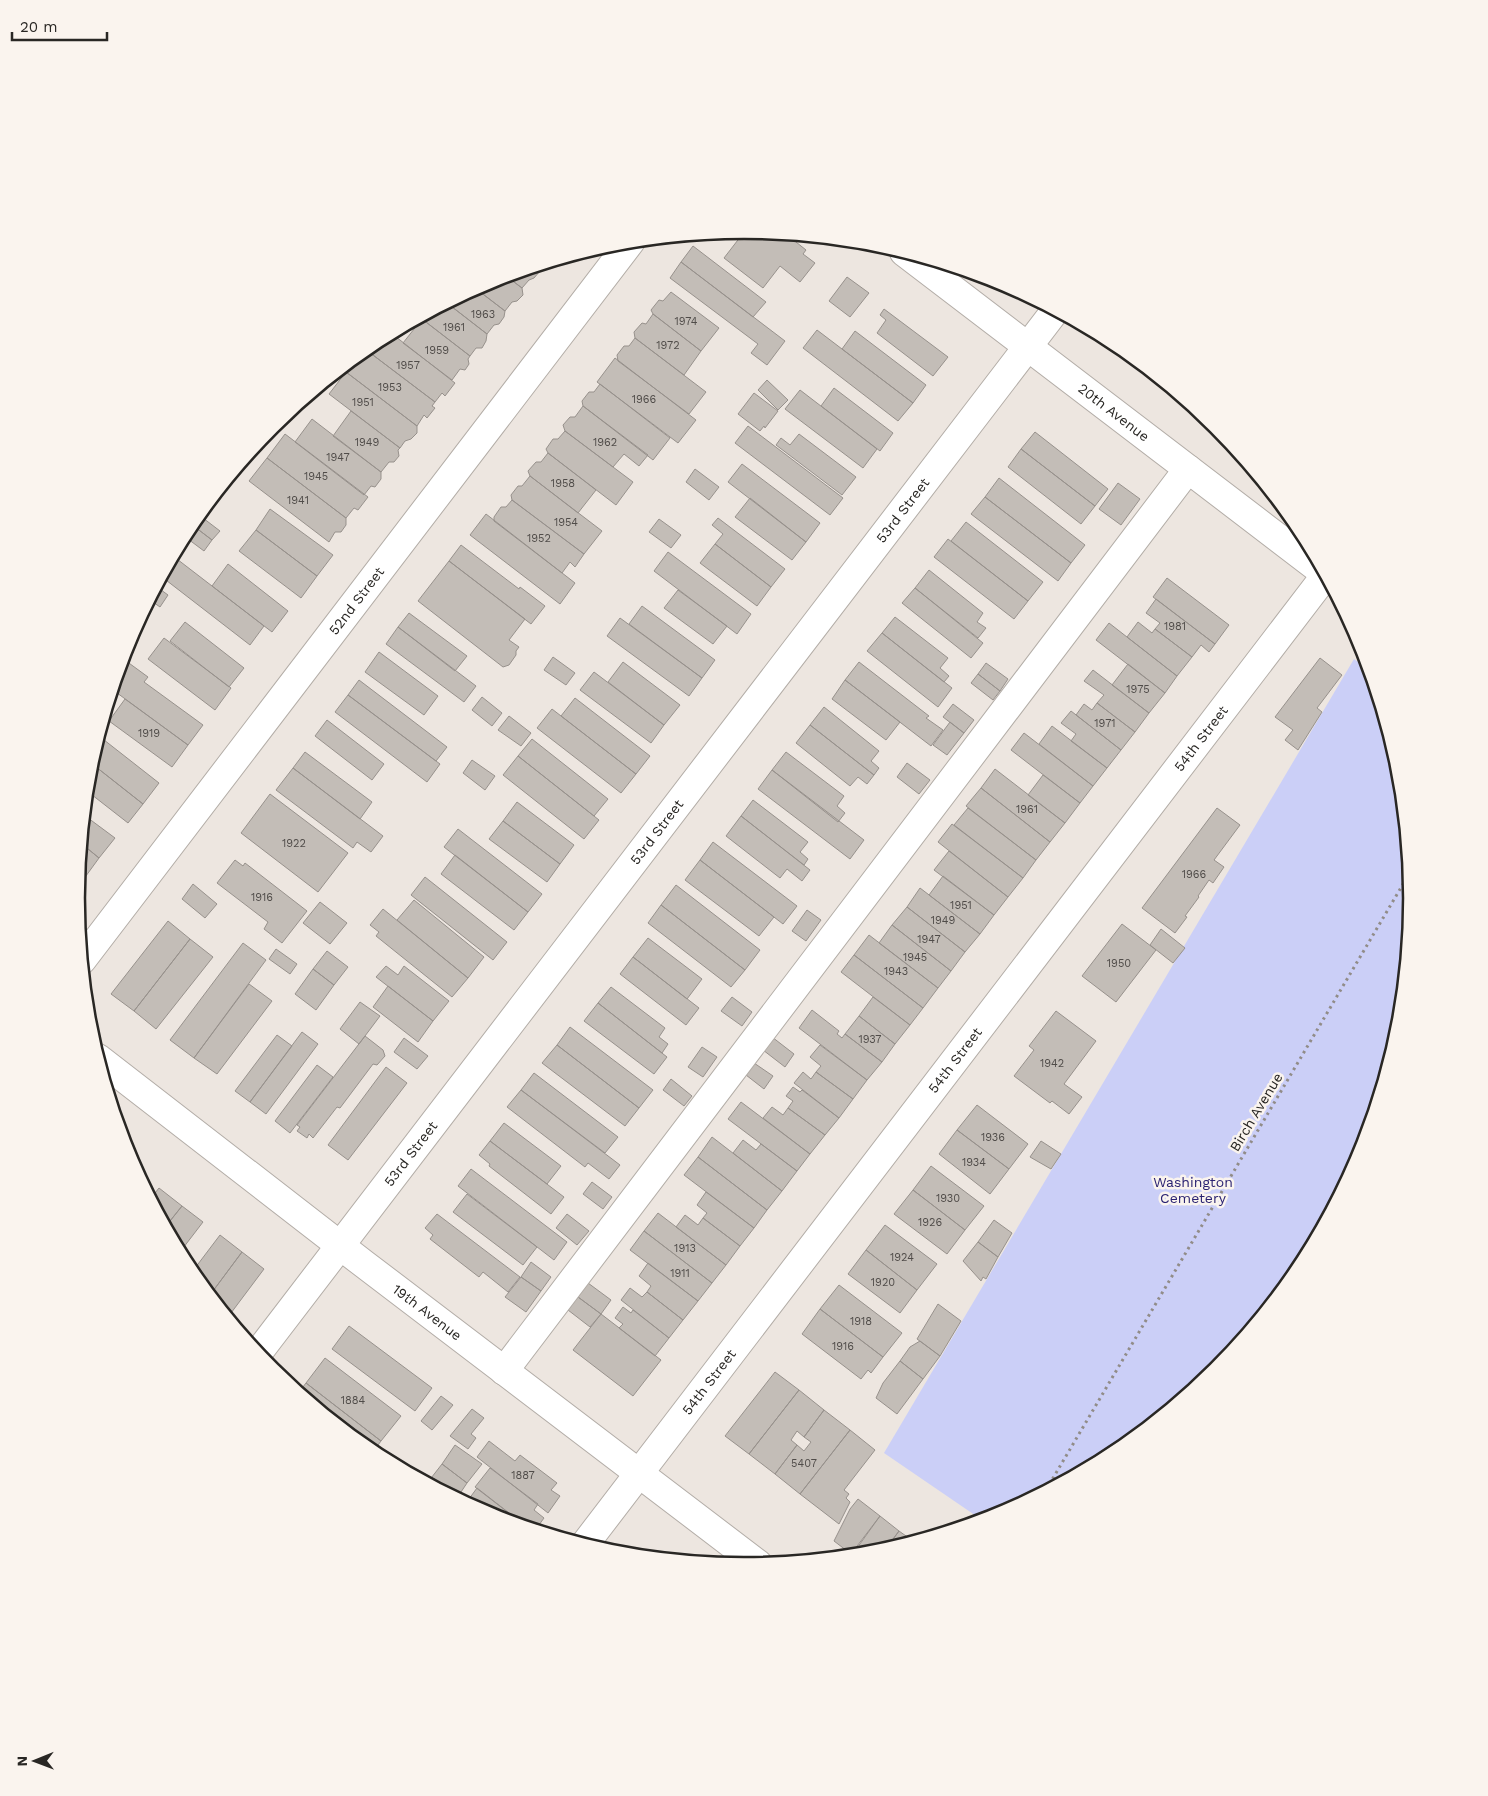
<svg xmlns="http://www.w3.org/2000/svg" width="1488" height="1796" font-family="'Work Sans',sans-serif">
  <rect width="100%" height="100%" fill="#ede6e0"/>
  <path fill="#cbcff7" d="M1354,659L1370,671L1399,768L1412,898L1399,1029L1361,1154L1299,1269L1216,1370L1115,1453L999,1515L982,1520L884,1453Z"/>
  <path fill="#c3bdb7" stroke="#97918c" d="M744,230L786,234L806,250L803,254L815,263L800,282L780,266L763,288L724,258L741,236L735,231Z
    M693,246L766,302L753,317L681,262Z
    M681,262L785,341L767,365L751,353L758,344L670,278Z
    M540,265V271L534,278L529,280L522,288L506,276Z
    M506,276L522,288L523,295L517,301L512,302L505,311L475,288L489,281Z
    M847,277L869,293L850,317L829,301Z
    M475,288L505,311L504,317L499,324L494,325L487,334L447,303Z
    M671,292L719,328L701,351L653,314L651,310L659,300L663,301Z
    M447,303L487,334L486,341L482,348H476L470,356L422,319L425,315Z
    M884,309L948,357L933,376L877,333L886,320L880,315Z
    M653,314L701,351L684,375L635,338L634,332L642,323L646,324Z
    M422,319L470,356L468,359L469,364L465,370L460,369L452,380L403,343Z
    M817,330L913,403L898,421L803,348Z
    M855,331L926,385L913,403L842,349Z
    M391,333L455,383L445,396L442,393L435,402L365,349L373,343Z
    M635,338L706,392L689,414L618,361L617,355L624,346H629Z
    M365,349L435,402L432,406L435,408L427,418L424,415L417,426L346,372Z
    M615,358L696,420L678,443L597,382Z
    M346,372L417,426V433L411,439L405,441L400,448L329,394Z
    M767,380L788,400L778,410L758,390Z
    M600,384L670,438L653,460L583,406L582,401L589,392H594Z
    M834,388L893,433L880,451L821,406Z
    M800,390L877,449L863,468L785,409Z
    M754,393L778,411L765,428L764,426L760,431L738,414Z
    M583,406L648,455L639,466L624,454L613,467L565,431L563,425L570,417H575Z
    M351,411L400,448L398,450L399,456L394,462H389L381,472L333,436Z
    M312,419L381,472V479L375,487L371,486L364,495L295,442Z
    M748,426L843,498L830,515L735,443Z
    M565,431L633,482L616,505L548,453L546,449L553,439H558Z
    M1035,432L1108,489L1095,506L1021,449Z
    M285,434L368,497L358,510L354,508L346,518L267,458Z
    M799,434L856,477L842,495L776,445L781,438L790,445Z
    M1021,449L1095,506L1081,524L1008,467Z
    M548,453L596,490L578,513L530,476L528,471L536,462H541Z
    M267,458L346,518V525L341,532H335L329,542L249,481Z
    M742,464L820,523L806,542L728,482Z
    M695,469L719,487L709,500L686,482Z
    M530,476L602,531L584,554L512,500L511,495L518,486H522Z
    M999,478L1085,545L1071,563L985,497Z
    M1118,483L1140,499L1121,525L1099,509Z
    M985,497L1071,563L1058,581L971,514Z
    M750,498L806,542L792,560L735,517Z
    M512,500L584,554L575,567L570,562L562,573L494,521V517L501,507H506Z
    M270,509L333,555L317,576L256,530Z
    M486,514L575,583L560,604L470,535Z
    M199,515L220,531L212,540L191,524Z
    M718,518L785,569L771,587L715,544L723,534L712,525Z
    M659,519L681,535L671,548L649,532Z
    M966,522L1043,582L1028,601L951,541Z
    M191,524L212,540L204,551L184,536Z
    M256,530L317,576L301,598L239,551Z
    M948,539L1028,601L1014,619L934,557Z
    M715,544L771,587L757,606L700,563Z
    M461,545L519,589L520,587L545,606L531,624L449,561Z
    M668,552L751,614L737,634L654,571Z
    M173,556L264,626L250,645L162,577Z
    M449,561L525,619L509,640L519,647L516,651V655L509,665L503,667L418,601Z
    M228,564L288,611L272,632L212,586Z
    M929,570L983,613L977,622L986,628L978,638L915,588Z
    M1167,578L1229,625L1215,644L1153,597Z
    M157,587L168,595L160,607L150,600Z
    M915,588L983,643L971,658L902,603Z
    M678,590L727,626L713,644L664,608Z
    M1156,599L1215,644L1209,652L1201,645L1192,657L1155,629L1160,623L1146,613Z
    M642,606L715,660L702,678L629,624Z
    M409,613L467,656L455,671L398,627Z
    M895,617L948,658L940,668L949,676L944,682L882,633Z
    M620,618L702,678L689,696L607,636Z
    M185,622L244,668L229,687L170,641Z
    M1138,622L1152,633L1155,629L1192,657L1177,676L1127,637Z
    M1109,623L1177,676L1165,693L1096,640Z
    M398,627L476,686L464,702L386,644Z
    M882,633L952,688L938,707L867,651Z
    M164,638L231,688L215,710L148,659Z
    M128,640L132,643L124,654V653Z
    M379,652L438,696L424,715L365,672Z
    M553,657L575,673L566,685L544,670Z
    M122,658L148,677L144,682L203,725L188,745L113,690Z
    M1320,658L1342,675L1317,708L1322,712L1298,750L1285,740L1293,730L1275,717Z
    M623,662L680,705L664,725L608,682Z
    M859,662L929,716L926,718L943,730L931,746L845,680Z
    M986,663L1008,679L1000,691L978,674Z
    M1128,664L1165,693L1149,713L1112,685Z
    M1093,670L1149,713L1135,732L1097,703L1104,695L1084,681Z
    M594,672L664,725L651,743L580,690Z
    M978,674L1000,691L993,700L971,683Z
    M359,680L447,747L436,761L348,695Z
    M845,680L900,722L886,740L832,699Z
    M348,695L440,764L427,782L335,712Z
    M482,697L502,713L492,726L472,710Z
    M575,698L650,756L636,774L561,716Z
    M125,699L188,745L172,767L109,721Z
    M1097,703L1135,732L1121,750L1076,715L1084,704L1092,710Z
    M953,704L974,720L964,733L943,717Z
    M824,707L879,751L871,761L879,768L874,775L810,725Z
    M552,709L636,774L621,793L537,728Z
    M1071,711L1121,750L1107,768L1071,741L1076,734L1061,723Z
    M509,716L531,733L521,746L498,730Z
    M327,720L384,764L372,780L315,736Z
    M950,722L964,733L947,755L933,745Z
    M810,725L874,775L867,784L858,777L850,786L796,743Z
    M1052,726L1107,768L1093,786L1039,744Z
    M1024,733L1093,786L1080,803L1011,750Z
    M99,736L159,783L143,804L91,763Z
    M532,739L608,799L594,816L518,756Z
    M305,752L372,802L360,819L293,768Z
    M786,752L844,796L837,806L845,813L838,822L772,770Z
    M518,756L599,820L584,839L503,775Z
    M472,760L495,776L485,790L463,773Z
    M91,763L143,804L128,823L87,791Z
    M907,763L930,780L919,794L897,777Z
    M293,768L383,836L371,852L357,842L353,848L276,790Z
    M995,769L1065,823L1050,842L981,788Z
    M772,770L864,840L850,859L758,789Z
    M1043,775L1080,803L1065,823L1028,795Z
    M981,788L1050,842L1036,860L966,806Z
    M270,794L348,853L318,892L241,833Z
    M753,800L808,842L800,852L808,859L804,865L741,816Z
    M517,802L574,845L560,864L503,821Z
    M968,808L1036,860L1023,878L954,825Z
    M1217,808L1240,825L1214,860L1224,867L1213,883L1209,880L1198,896L1199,897L1185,916L1187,917L1175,933L1142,908Z
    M84,815L115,838L99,858L82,844Z
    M741,816L810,870L802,881L787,869L780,878L726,836Z
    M503,821L560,864L547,882L489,839Z
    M952,824L1023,878L1008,897L938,842Z
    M458,829L542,894L528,912L444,847Z
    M713,842L797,906L783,924L700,860Z
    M82,844L99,858L83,880L78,876Z
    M949,851L1008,897L994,915L934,870Z
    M455,855L528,912L514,930L441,874Z
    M235,860L243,866L245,863L307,911L282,943L264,929L268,922L217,883Z
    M700,860L774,917L759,936L685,880Z
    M943,876L994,915L980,934L929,895Z
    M425,877L507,942L493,960L411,895Z
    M193,884L217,904L205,918L182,899Z
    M676,885L760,950L745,970L661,905Z
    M920,888L980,934L965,952L907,907Z
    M414,900L484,957L468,978L397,920Z
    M320,902L347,923L330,944L303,923Z
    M661,905L745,970L731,987L648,923Z
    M907,907L965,952L951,971L892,925Z
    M383,909L468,978L452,997L376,936L379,932L370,925Z
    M807,910L821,920L806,941L792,931Z
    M168,921L190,939L134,1011L111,994Z
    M1122,924L1156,950L1116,1002L1082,976Z
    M892,925L951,971L938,988L879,943Z
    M1161,929L1185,948L1173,963L1150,945Z
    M869,935L938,988L923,1008L854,955Z
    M648,938L702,979L687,999L633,957Z
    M190,939L213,957L156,1029L134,1011Z
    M243,943L266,960L194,1058L170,1040Z
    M276,949L297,964L290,974L269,959Z
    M327,951L348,967L334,985L313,969Z
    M854,955L923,1008L910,1025L841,972Z
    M633,957L699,1008L686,1025L620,974Z
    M386,966L398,975L404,966L449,1001L433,1021L376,977Z
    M313,969L334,985L316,1010L295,994Z
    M249,984L272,1001L217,1074L194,1058Z
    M388,986L433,1021L418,1042L373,1007Z
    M611,987L665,1028L659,1037L668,1044L662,1053L598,1003Z
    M732,997L752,1012L742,1026L721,1011Z
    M873,997L910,1025L895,1044L859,1016Z
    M360,1002L380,1016L359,1044L340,1029Z
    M598,1003L667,1057L654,1074L584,1021Z
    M812,1010L839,1031L837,1034L842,1038L845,1034L882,1062L867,1080L799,1028Z
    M1056,1011L1096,1041L1064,1084L1082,1097L1069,1114L1052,1101L1050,1103L1014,1076L1034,1050L1029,1046Z
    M859,1016L895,1044L882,1062L845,1034Z
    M570,1027L653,1090L639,1108L557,1045Z
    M302,1032L318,1044L266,1114L250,1102Z
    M277,1035L292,1046L250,1102L235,1091Z
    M365,1036L383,1050L385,1056L377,1065L373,1064L340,1108L337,1107L313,1138L309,1134L307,1138L297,1131L300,1127L297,1125Z
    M772,1037L794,1054L785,1067L763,1050Z
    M404,1038L428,1056L417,1069L394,1052Z
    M557,1045L639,1108L625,1126L542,1063Z
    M820,1045L867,1080L853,1099L816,1072L821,1066L810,1057Z
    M702,1047L717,1057L703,1077L688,1067Z
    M754,1063L773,1076L764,1089L746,1075Z
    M317,1065L333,1077L290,1133L275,1121Z
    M386,1067L407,1083L348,1160L328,1145Z
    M803,1072L811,1079L816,1072L853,1099L839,1118L794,1083Z
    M534,1073L618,1137L605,1153L521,1090Z
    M671,1079L692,1096L684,1106L663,1090Z
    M793,1087L800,1092L802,1090L839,1118L825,1135L788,1108L793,1101L786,1096Z
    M521,1090L620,1165L609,1179L588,1163L585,1167L507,1107Z
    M741,1102L810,1154L797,1171L728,1119Z
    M977,1105L1028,1144L1009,1169L957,1130Z
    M772,1107L783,1115L788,1108L825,1135L810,1154L763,1118Z
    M504,1123L561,1166L547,1184L490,1141Z
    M957,1130L1009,1169L990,1194L939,1154Z
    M712,1137L782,1191L767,1210L698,1157Z
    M743,1140L756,1150L761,1144L797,1171L782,1191L733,1153Z
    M490,1141L564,1197L551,1214L489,1166L490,1164L479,1155Z
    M1041,1141L1061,1154L1051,1169L1030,1157Z
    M698,1157L767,1210L754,1228L684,1175Z
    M931,1166L984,1206L965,1230L913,1190Z
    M471,1169L567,1242L554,1260L458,1186Z
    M592,1182L612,1197L603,1209L583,1194Z
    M159,1188L182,1206L166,1226L151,1198Z
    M913,1190L965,1230L947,1254L894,1214Z
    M706,1192L754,1228L740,1246L703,1218L707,1213L697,1205Z
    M467,1194L537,1247L523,1265L453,1212Z
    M182,1206L203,1222L180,1252L166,1226Z
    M658,1213L726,1265L712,1283L644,1231Z
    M437,1214L520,1277L508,1292L483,1272L479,1277L430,1239L433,1235L425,1228Z
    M567,1214L589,1231L577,1245L556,1228Z
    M685,1215L698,1225L703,1218L740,1246L726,1265L676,1227Z
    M994,1220L1012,1233L998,1257L978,1242Z
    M885,1225L937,1264L917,1290L866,1250Z
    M644,1231L712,1283L698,1301L630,1250Z
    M220,1235L242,1252L210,1295L192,1272Z
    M978,1242L998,1257L986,1279L983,1277L981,1281L963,1261Z
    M866,1250L917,1290L900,1313L848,1274Z
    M242,1252L264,1269L228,1317L210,1295Z
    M531,1262L551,1277L541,1291L521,1277Z
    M648,1263L698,1301L683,1320L647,1292L651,1286L639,1276Z
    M521,1277L541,1291L526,1312L505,1297Z
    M588,1283L611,1300L601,1314L578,1297Z
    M839,1285L902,1333L883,1357L820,1309Z
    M630,1288L642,1297L647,1292L683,1320L669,1338L621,1300Z
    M578,1297L601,1314L590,1327L568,1310Z
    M938,1304L961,1321L940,1356L917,1339Z
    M623,1307L631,1313L633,1310L669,1338L655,1356L619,1328L623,1324L615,1318Z
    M820,1309L883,1357L871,1373L868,1370L861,1379L802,1334Z
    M601,1314L661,1360L633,1396L573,1350Z
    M349,1326L432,1388L415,1411L332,1349Z
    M920,1341L940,1356L923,1379L900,1361L910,1347Z
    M325,1358L401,1416L381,1441L306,1383Z
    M900,1361L923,1379L897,1414L876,1398L883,1383Z
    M775,1372L799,1390L749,1454L725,1436Z
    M306,1383L381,1441L372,1453L299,1392Z
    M799,1390L824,1410L804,1437L797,1431L791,1440L797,1445L775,1474L749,1454Z
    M441,1396L453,1405L432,1430L421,1421Z
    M472,1409L484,1418L471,1434L476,1438L468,1449L450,1436Z
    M824,1410L850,1430L800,1494L775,1474L797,1445L804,1451L811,1442L804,1437Z
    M850,1430L875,1450L844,1490L849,1494L846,1498L850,1502L839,1524L800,1494Z
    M489,1441L515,1461L520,1455L557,1483L551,1490L560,1496L548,1513L477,1457Z
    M455,1445L482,1464L467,1483L442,1464Z
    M442,1464L467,1483L457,1498L428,1482Z
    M490,1468L538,1504L534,1510L544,1518L536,1529L527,1527L475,1487Z
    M477,1488L527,1527L488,1515L466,1503Z
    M858,1499L880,1516L851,1554L834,1541L850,1509Z
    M880,1516L899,1531L885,1550L874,1553L852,1555Z
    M899,1531L913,1541L885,1550Z"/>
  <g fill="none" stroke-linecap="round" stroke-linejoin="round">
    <g stroke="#b3ada7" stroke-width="30">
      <g id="minor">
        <path id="s1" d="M904,252L1323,572"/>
        <path id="s2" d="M82,960L631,241"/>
        <path id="s3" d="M98,1058L364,1264L758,1564"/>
        <path id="s4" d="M258,1353L1055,311"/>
        <path d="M504,1371L1188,469"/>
        <path id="s5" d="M585,1544L1325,576"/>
      </g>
    </g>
    <path stroke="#918c88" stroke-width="3" stroke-dasharray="2.5 4" stroke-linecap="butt" d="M1046,1490L1409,874"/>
    <use href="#minor" stroke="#fff" stroke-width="28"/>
  </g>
  <g text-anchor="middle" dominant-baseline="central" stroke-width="5" stroke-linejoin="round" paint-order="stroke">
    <g font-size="11" fill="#504c49">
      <text x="483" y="314">1963</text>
      <text x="686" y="321">1974</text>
      <text x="454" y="327">1961</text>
      <text x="668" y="345">1972</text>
      <text x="437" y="350">1959</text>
      <text x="408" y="365">1957</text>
      <text x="390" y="387">1953</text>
      <text x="644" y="399">1966</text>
      <text x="363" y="402">1951</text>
      <text x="367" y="442">1949</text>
      <text x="605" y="442">1962</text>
      <text x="338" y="457">1947</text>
      <text x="316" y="476">1945</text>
      <text x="563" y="483">1958</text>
      <text x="298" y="500">1941</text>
      <text x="566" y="522">1954</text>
      <text x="539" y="538">1952</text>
      <text x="1175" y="626">1981</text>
      <text x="1138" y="689">1975</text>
      <text x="1105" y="723">1971</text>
      <text x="149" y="733">1919</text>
      <text x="1027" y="809">1961</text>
      <text x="294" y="843">1922</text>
      <text x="1194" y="874">1966</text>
      <text x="262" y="897">1916</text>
      <text x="961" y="905">1951</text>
      <text x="943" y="920">1949</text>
      <text x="929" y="939">1947</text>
      <text x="915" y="957">1945</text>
      <text x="1119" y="963">1950</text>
      <text x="896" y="971">1943</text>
      <text x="870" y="1039">1937</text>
      <text x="1052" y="1063">1942</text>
      <text x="993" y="1137">1936</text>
      <text x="974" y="1162">1934</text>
      <text x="948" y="1198">1930</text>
      <text x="930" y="1222">1926</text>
      <text x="685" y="1248">1913</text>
      <text x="902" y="1257">1924</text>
      <text x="680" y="1273">1911</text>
      <text x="883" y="1282">1920</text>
      <text x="861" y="1321">1918</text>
      <text x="843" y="1346">1916</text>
      <text x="353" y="1400">1884</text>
      <text x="804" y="1463">5407</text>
      <text x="523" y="1475">1887</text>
    </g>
    <g font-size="14" fill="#292724" stroke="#faf4ee">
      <text stroke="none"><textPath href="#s1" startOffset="264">20th Avenue</textPath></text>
      <text stroke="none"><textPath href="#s4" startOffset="1061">53rd Street</textPath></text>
      <text stroke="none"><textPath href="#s2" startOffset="452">52nd Street</textPath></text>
      <text stroke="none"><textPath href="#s5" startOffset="1014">54th Street</textPath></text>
      <text stroke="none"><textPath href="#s4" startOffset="656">53rd Street</textPath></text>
      <text stroke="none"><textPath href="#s5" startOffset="609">54th Street</textPath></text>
      <text transform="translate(1256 1112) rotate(-59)">Birch Avenue</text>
      <text stroke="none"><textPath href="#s4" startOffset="251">53rd Street</textPath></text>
      <text stroke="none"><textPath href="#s3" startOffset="416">19th Avenue</textPath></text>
      <text stroke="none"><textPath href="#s5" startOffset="204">54th Street</textPath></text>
    </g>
    <g font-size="14" fill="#2a2271" stroke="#faf4ee">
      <text x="1193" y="1182">Washington<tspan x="1193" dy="16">Cemetery</tspan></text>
    </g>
  </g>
  <path d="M0 0H1488V1796H0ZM85 898a659 659 0 1 1 1318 0a659 659 0 1 1-1318 0Z" fill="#faf4ee" fill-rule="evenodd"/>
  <path fill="none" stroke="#292724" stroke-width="2.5" d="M85 898a659 659 0 1 1 1318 0a659 659 0 1 1-1318 0Z"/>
  <g transform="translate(35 1761) rotate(269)" stroke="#faf4ee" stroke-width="4" paint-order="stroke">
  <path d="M0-4L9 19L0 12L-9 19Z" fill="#292724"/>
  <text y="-8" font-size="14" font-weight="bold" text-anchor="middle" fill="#292724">N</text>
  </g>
  <path d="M12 32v8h95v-8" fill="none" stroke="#292724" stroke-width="2.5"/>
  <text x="20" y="32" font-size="15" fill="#292724" stroke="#faf4ee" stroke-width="4" paint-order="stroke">20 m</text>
</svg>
